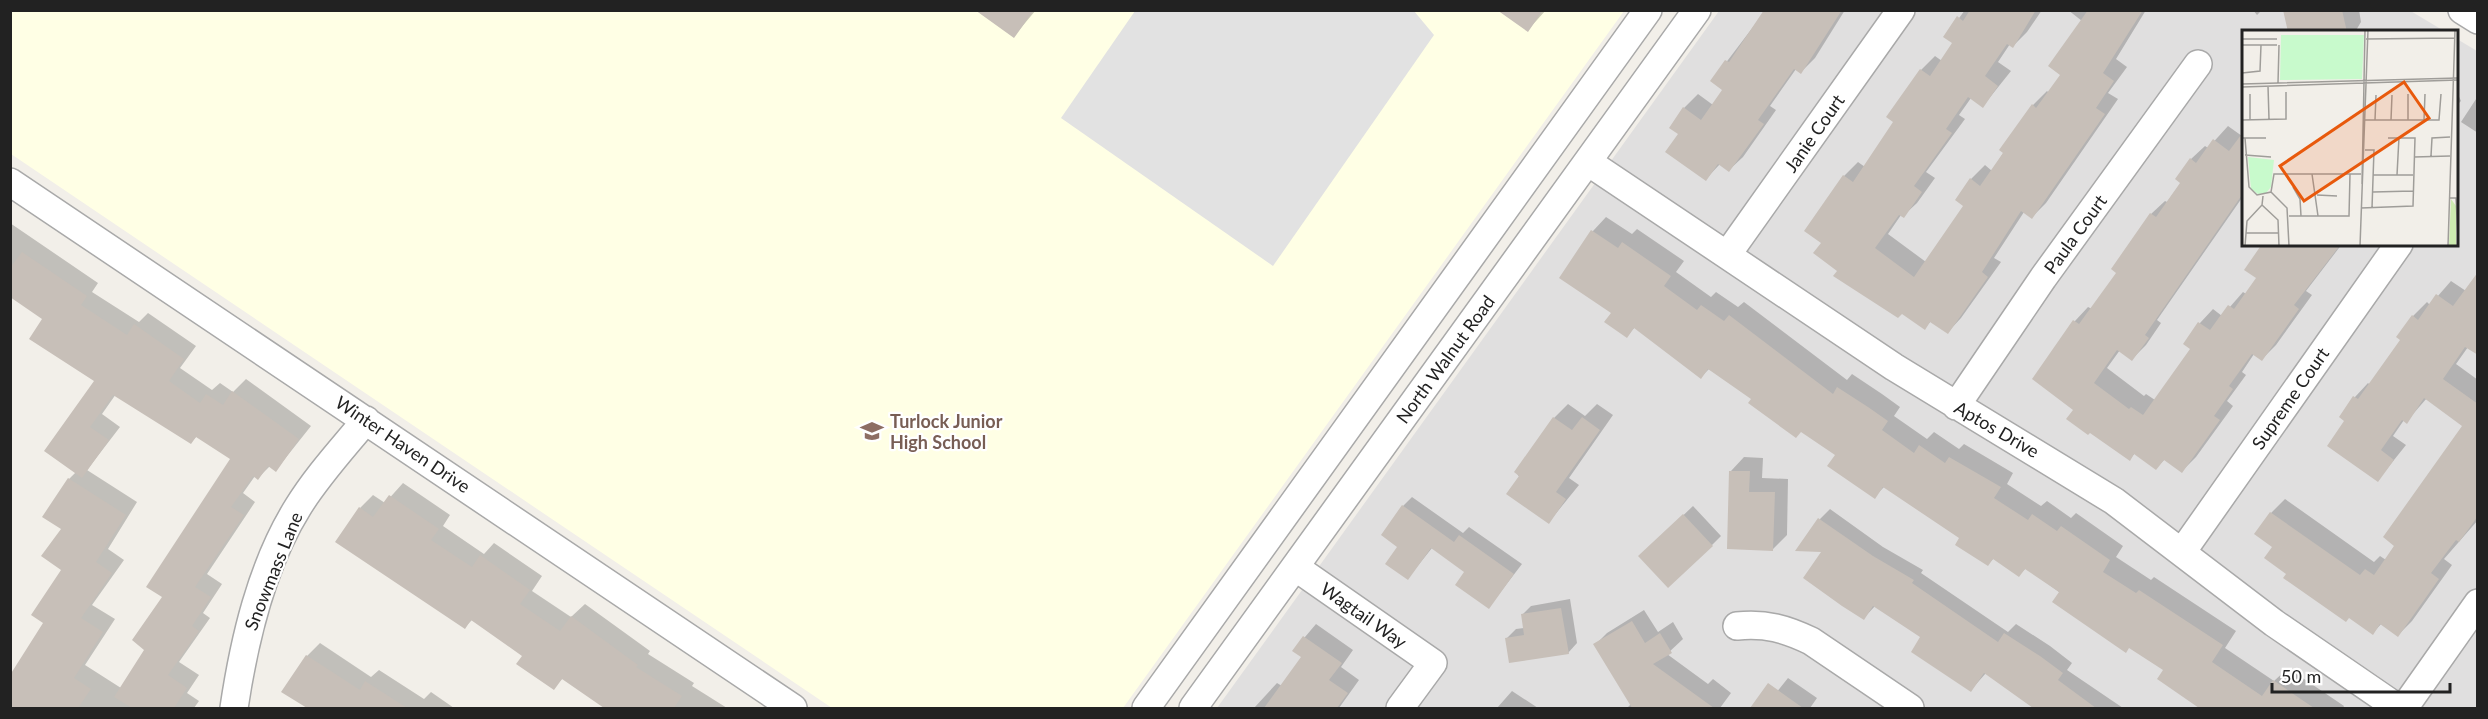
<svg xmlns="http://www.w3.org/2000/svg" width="2488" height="719" font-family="Lato,sans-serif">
  <rect width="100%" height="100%" fill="#f2efe9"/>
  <path fill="#e0dfdf" d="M2409,10L2444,31L2244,32V244H2456L2457,39L2477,51V708H1217L1719,11Z"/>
  <path fill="#ffffe5" d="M10,11H1624L1123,708H832L11,154Z"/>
  <path fill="#e2e2e2" d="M1135,11H1414L1434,35L1273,266L1061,118Z"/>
  <path fill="#0003" fill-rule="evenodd" d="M978,10H1036L1014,36Z
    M1500,10H1546L1528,30Z
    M1766,10H1845L1815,58L1801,72L1796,69L1770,106L1776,110L1743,157L1729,170L1720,164L1706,179L1680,134L1684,108L1698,94L1713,105L1724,90L1712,81Z
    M1965,10H2042L2027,32L2013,46L2010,44L1998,62L2011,71L1983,106L1971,98L1959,115L1965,119L1926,172L1935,178L1917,203L1903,216L1901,215L1888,234L1926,262L1965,206L1971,179L1985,165L1992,171L2033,105L2047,91L2049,93L2062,74L2082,21L2068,10H2146L2116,59L2127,67L2108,93L2118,99L2046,203L2032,217L2024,212L1994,258L2001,262L1961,318L1948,332L1931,321L1925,328L1839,271L1823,243L1844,176L1858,162L1865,167L1895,122L1888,116L1921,70L1935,56L1942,61L1954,43L1945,37Z
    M2253,10H2262L2257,15Z
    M2284,10H2359L2361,22L2355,32H2289Z
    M2456,90L2461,101L2456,106Z
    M2478,96V133L2461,122Z
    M2228,126L2242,136L2244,134V195L2157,320L2161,323L2146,345L2132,359L2120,350L2107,368L2144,396L2146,394L2155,400L2192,348L2200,323L2213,309L2222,316L2243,292L2246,294L2258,278L2265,244H2342L2306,291L2312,295L2276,345L2262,359L2254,354L2242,372L2246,375L2227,401L2233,406L2196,457L2182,471L2165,459L2156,468L2135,453L2130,459L2075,409L2034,379L2075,321L2088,307L2092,309L2118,273L2151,214L2165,201L2167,202L2182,182L2191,159L2205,146L2208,148Z
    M1606,217L1632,234L1637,229L1684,261L1676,272L1711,297L1716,292L1738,307L1744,302L1847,380L1852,374L1882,394L1900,407L1894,416L1927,439L1934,432L1959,449L1964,444L2013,473L2007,484L2041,506L2047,501L2071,518L2076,513L2123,546L2116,557L2151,580L2154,577L2236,631L2225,648L2274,681L2288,668L2344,706L2343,708H2202L2159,679L2166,670L2026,568L2019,575L1994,558L1988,564L1961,538L1885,486L1874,497L1837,455L1709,369L1701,377L1635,327L1627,336L1613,312L1561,278L1593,231Z
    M10,223L98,283L92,292L139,322L148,313L196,346L180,368L212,390L220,383L233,392L246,379L311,426L276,470L270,466L258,478L255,476L243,493L255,502L207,574L222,584L203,613L210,618L179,662L199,675L187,693L199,701L194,708H10V687L45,623L63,570V528L69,479L76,472L96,381L45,318L10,295ZM116,394L191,442L197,436L232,458L164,597L146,649L121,688L85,665L115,619L92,605L124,560L108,549L137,502L87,470L120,427L102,414Z
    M2451,281L2466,291L2468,347L2456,364L2478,380V520L2444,559L2452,565L2412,621L2398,635L2382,623L2373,633L2289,574L2274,547L2271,513L2285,499L2374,562L2380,556L2386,560L2465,426L2427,398L2406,422L2404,420L2393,436L2406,445L2378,480L2346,421L2355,397L2368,383L2370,385L2402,340L2413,316L2427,302L2430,305Z
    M1568,404L1585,416L1597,404L1613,415L1569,478L1579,485L1549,522L1516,472L1554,418Z
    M1744,457L1763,458L1762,478L1788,479L1787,535L1773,549L1731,471Z
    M403,483L450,515L443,526L484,554L494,543L542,576L532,591L571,617L585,604L650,651L648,654L694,683L692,686L727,708H606L563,678L553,688L524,655L472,620L465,627L360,508L373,495L385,503Z
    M1412,497L1463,533L1469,527L1522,564L1489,607L1466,571L1432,548L1408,578L1399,546L1403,506Z
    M1693,506L1721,536L1712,545L1650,547Z
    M1830,509L1883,547L1923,570L1921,573L2008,632L2016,624L2050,646L2072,663L2067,670L2123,708H2032L2033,707L1986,673L1971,690L1922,636L1875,606L1864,618L1823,551L1820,519Z
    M1570,599L1577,643L1568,653L1507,638L1516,629L1524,628L1522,615L1531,606Z
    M1644,610L1658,632L1673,622L1683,639L1667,654L1708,684L1713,679L1731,693L1720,708H1627L1631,704L1595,645L1607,633Z
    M1316,624L1353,650L1341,667L1359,680L1339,708H1254L1277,683L1282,686L1303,657L1294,650Z
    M320,643L371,677L379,670L424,699L431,692L454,708H309L284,692L307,656Z
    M1788,678L1817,698L1810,708H1764Z
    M1512,691L1538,708H1497Z"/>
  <path fill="#c7bfb8" d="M975,10H1034L1014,38Z
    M1497,10H1543L1528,32Z
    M1764,10H1842L1801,74L1794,69L1758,120L1764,124L1729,172L1718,164L1706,181L1665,152L1678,134L1669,128L1683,107L1701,120L1722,90L1710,81L1725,60L1729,62Z
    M1970,10H2036L2013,48L2007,44L1985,76L1998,86L1983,108L1968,97L1946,129L1952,133L1914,186L1922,192L1904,218L1899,215L1875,248L1914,277L1963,206L1955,200L1970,178L1980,186L2003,153L1999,150L2032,104L2036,108L2060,75L2048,66L2088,10H2143L2103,73L2114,81L2096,108L2105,114L2032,219L2021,211L1982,272L1988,277L1948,334L1930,322L1925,330L1902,314L1898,318L1833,276L1837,271L1813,253L1821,243L1804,231L1843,175L1853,182L1893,122L1886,117L1920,69L1930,76L1952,43L1943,37L1957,16L1963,21Z
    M2283,10H2342L2347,32H2288Z
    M2244,131V192L2145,335L2149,338L2132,361L2117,350L2094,383L2129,409L2131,407L2143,415L2190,349L2183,344L2198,322L2210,330L2228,305L2234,309L2256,278L2244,270L2262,244H2341L2294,305L2299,309L2262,361L2252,354L2229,386L2233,389L2214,416L2220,420L2182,473L2164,460L2156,470L2134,454L2130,461L2090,433L2088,435L2066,419L2073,410L2032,379L2073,320L2079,324L2116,273L2111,269L2150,213L2156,217L2180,183L2175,179L2190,158L2196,163L2213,139L2229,151Z
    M1591,230L1618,248L1622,242L1671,276L1664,286L1697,310L1701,305L1724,321L1729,315L1833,394L1837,387L1868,407L1888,421L1882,430L1914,453L1919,445L1945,463L1949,457L2001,487L1994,498L2028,520L2032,514L2057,531L2061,526L2110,560L2103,572L2136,593L2139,590L2223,645L2212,662L2262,696L2273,680L2314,708H2199L2157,679L2163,670L2129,648L2126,653L2052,602L2059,592L2025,569L2019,577L1993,559L1988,566L1955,545L1959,538L1883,487L1875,499L1827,466L1835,455L1801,432L1796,438L1748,403L1751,399L1708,369L1701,379L1634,328L1627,338L1604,322L1611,313L1559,278Z
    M22,252L87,296L81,305L127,335L134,324L184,359L169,381L200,403L206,394L223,405L232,391L299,439L276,472L268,466L258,480L253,476L231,507L244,515L195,587L211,597L192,626L199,631L168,675L187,688L174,708H132L114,697L144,650L132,640L162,597L146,587L230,459L196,437L191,444L113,395L90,427L109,440L82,478L44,451L94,381L29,339L42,319L10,297V268Z
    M2478,272V355L2465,347L2443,379L2478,404V516L2459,542L2456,540L2431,573L2439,579L2398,637L2380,624L2373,635L2349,618L2346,622L2283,578L2286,574L2264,558L2272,547L2254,534L2270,512L2360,575L2365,569L2374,575L2394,546L2383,537L2462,426L2424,398L2407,424L2402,420L2381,450L2394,460L2378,482L2327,446L2344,421L2339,417L2353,396L2358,399L2400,340L2396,337L2412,315L2418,320L2436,294L2453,306Z
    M1553,417L1572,430L1582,417L1600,430L1556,492L1566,499L1549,524L1506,494L1519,476L1514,472Z
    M1729,471H1750L1749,492H1775L1773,551L1727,549Z
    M68,478L126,515L96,562L112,573L81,618L103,632L74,678L91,689L78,708H10V675L43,623L31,615L61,570L41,556L61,529L42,517Z
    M389,495L439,529L431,540L472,567L480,555L530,590L520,604L560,631L571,616L638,665L636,667L682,696L674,708H604L562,679L554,690L516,664L522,656L471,620L465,629L335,542L359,507L373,517Z
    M1402,505L1454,542L1459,535L1514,574L1489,609L1455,585L1464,572L1431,548L1408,580L1385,564L1397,547L1381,535Z
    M1683,514L1713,546L1668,588L1638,556Z
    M1818,518L1873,556L1914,580L1912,583L1998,642L2004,633L2040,656L2063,673L2058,680L2096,708H2033L1984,673L1971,692L1911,652L1920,637L1873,606L1864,620L1842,606L1803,578L1821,552L1795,551Z
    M1561,608L1569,654L1509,663L1505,638L1524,635L1521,614Z
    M1632,621L1645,643L1660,633L1672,653L1653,664L1714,708H1632L1593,644Z
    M1303,636L1342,663L1329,680L1348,693L1337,708H1264L1301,657L1292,651Z
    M306,655L360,690L365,681L407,708H307L281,692Z
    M1768,683L1803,708H1750Z"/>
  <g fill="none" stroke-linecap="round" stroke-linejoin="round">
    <g stroke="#a9a9a9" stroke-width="30">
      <path id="minor" d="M2462,10L2478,20
        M1588,162L1894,367L2114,501L2274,623L2398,708
        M10,182L793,708
        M1727,255L1901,10
        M1956,406L2043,278L2198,64
        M2182,552L2399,244
        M1295,567L1433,663L1400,708
        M1737,626C1766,623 1786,629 1811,641L1910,708
        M234,708C244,641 261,566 298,507C317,476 343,448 366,420
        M1146,708L1648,10
        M1193,708L1697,10
        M2404,708L2478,603"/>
    </g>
    <use href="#minor" stroke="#fff" stroke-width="27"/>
  </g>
  <defs>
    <g id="school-bare" transform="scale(1.8)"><path d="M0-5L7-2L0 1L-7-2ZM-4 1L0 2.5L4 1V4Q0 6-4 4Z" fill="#8d6e63" stroke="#fff" stroke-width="2.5" paint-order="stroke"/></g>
  </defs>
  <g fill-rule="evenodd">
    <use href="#school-bare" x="872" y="431"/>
  </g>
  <g text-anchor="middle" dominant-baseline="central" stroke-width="4.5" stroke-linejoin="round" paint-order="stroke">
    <g font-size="18" fill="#222" stroke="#fff">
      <text transform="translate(1814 133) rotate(-55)">Janie Court</text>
      <text transform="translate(2075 234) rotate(-54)">Paula Court</text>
      <text transform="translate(1445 359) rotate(-54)">North Walnut Road</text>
      <text transform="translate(2290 398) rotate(-55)">Supreme Court</text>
      <text transform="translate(1997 429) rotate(30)">Aptos Drive</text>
      <text transform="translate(403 444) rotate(34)">Winter Haven Drive</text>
      <text transform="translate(273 571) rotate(-68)">Snowmass Lane</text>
      <text transform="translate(1364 615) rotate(35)">Wagtail Way</text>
    </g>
    <g font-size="18" font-weight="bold" fill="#785e54" stroke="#fff" text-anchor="start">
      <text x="890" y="421">Turlock Junior<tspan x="890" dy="21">High School</tspan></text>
    </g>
  </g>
  <g transform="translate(2242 30)">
    <rect width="216" height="216" fill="#f2efe9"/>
    <path d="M209,169L214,176V216H207Z" fill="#cdebb0"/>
    <path d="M39,5H122L120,49L38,50ZM6,127L32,130L29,157L24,163L16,164L9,159Z" fill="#c8facc"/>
    <path fill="none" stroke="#9f9d99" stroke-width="1.5" d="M0,9H35M124,9L213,8M0,15H35M0,43L18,41L19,15M36,53L37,15M0,54L216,48M26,56L27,89M0,57L216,50M8,64V90M0,90L44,89V62M123,90H197L199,64M133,90L134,65M149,90L150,65M166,90V64M182,90L183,64M0,108H24M3,108L7,157L15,165L29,162L32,144H119M123,120H132L130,178M3,125L29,127M189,126L190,108L208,107M172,127L208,126M70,144L76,186M131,145H171M155,145L157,107M120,154L123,0M51,157L58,169L59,186M29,162L45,178L47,216M131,162L171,161M75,165L95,166M207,168H214L216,208M20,175L36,190L37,216M119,178L171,176L173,108H146M47,186H107L108,144M4,203H37M3,216L5,191L20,175L21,166M118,216L126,0M206,216L213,0"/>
    <path fill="#e8590c" fill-opacity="0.15" stroke="#e8590c" stroke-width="3" d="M162,52L187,88L62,171L38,136Z"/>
    <rect width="216" height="216" fill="none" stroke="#222" stroke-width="3"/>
  </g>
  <rect width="2488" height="719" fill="none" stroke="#222222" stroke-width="24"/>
  <path d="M2272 683v9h178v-9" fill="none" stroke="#222222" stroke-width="3"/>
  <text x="2281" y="683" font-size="18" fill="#222222" stroke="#ffffff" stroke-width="4.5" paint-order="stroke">50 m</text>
</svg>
